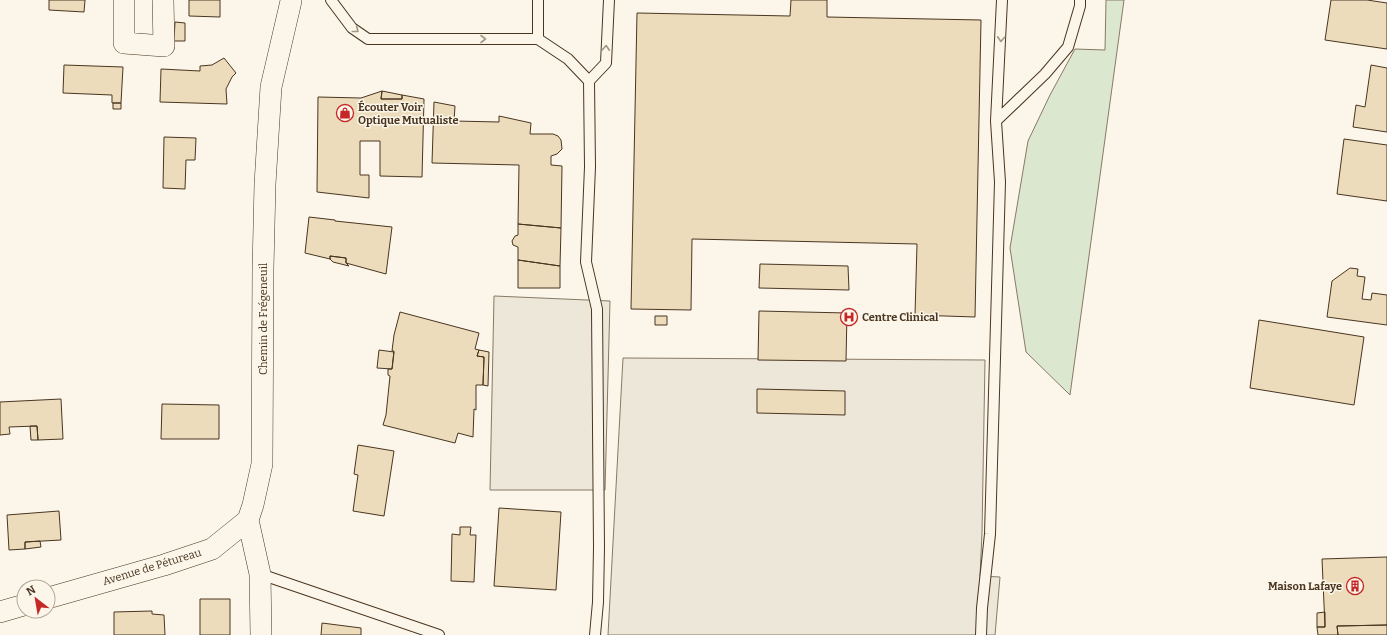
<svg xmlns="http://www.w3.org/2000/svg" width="1387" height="635" font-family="Bitter,serif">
  <rect width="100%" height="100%" fill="#fbf6e9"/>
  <path fill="#dce7d0" stroke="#887966" d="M1106,0H1124L1070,395L1026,352L1010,248L1028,141L1050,95L1075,49L1105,50Z"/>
  <path fill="#ede7d9" stroke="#887966" d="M494,296L610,301L605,490H490Z
    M623,358L985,360L982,533L980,576L1000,577L995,635H608Z"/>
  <path fill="#ecdcbc" stroke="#4a3520" d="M49,0H85L84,12L49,10Z
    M189,0H220V17L189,16Z
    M791,0H827V17L981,20L975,317L915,315L917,244L692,239L691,310L631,309L637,13L790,16Z
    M1331,0H1367L1387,3V49L1325,40Z
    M175,22L185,23V41H174Z
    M224,58L236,73L232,77L226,89L227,104L160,102L161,69L200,71V66L212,65Z
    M64,65L123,67L121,103H112V95L63,93Z
    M1371,65L1387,68V132L1353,127L1356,105L1365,107Z
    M382,91L381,99H402V95L424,99L422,177L380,176V141H360V175H369V198L317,192L318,97L361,98Z
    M382,91L402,95V99H381Z
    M434,102L455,106L454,121L499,122V116L531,123L530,134H553L558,136L561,140L562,149L557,154L551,156V165L562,166L561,228L518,224L519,165L432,163Z
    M113,103H121V109H113Z
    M164,137L196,138L195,160H186L185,189L163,188Z
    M1344,139L1387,145V201L1337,194Z
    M309,217L335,220V221L392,227L386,274L346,263V258L330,256V259L305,253Z
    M518,224L561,228L560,266L518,260V247L513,245L512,241L515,236L518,235Z
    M330,256L346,258V263L349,266L333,262L330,259Z
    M518,260L560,266V288H518Z
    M760,264L848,266L849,290L759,288Z
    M1350,268L1358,269L1357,276L1365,277L1362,299L1371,300L1372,293L1387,295V325L1327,317L1332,281Z
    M759,311L847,313L846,361L758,360Z
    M400,312L479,333L475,349L479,350L477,356L484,357L483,385H476V410L474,409L473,437L458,433L455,443L383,425L386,415L390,376L388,375V369H392L394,351H392L394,335Z
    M655,316H667V325H655Z
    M1259,320L1364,337L1354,405L1250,388Z
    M379,350L394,352L392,369L377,368Z
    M479,350L489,352L488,386L483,385L484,357L477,356Z
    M757,389L845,391V415L757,413Z
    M61,399L63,439L38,440L37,426L9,427L10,434L0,435V402Z
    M162,404L219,405V439H161Z
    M30,426H37L38,440H31Z
    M358,445L394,451L384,516L353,511L358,475L354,474Z
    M499,508L561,512L556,590L494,586Z
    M59,511L61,540L25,542V549L9,550L7,515Z
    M460,527H471L470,535H476L474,582L451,581L452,534L460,535Z
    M40,541L41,547L25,549V542Z
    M1387,557V625L1337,626L1338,635H1318L1317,627H1325L1322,559Z
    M200,599H230V635H200Z
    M152,611V614L164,615L165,635H114V612Z
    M1325,612V627H1317V613Z
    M322,623L361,628V635H321Z
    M1387,625V635H1338L1337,626Z"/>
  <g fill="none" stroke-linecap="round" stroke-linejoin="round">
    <g stroke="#4a3520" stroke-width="12">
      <path id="service" d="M331,0L352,28L368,39H538L568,59L589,81L590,167L586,262L597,309L599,547L598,602L595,635
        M538,0V39
        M589,81L606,63L609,0
        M996,121L1045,74L1068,47L1080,6V0
        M260,574L439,635
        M981,635L982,608L990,534L1000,182L996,121L1002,0"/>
    </g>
    <g stroke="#4a3520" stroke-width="22">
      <path id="minor" d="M124,0V43L164,46L163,0
        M48,598L164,565L212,549L248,520
        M0,612L24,605
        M261,635L260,574L248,520L253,505L262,464L263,269L265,184L271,87L291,1"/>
    </g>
    <use href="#service" stroke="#fbf6e9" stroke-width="10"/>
    <use href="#minor" stroke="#fbf6e9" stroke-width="21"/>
  </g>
  <defs><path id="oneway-chevron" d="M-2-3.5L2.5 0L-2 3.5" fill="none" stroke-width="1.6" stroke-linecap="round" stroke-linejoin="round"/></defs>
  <g stroke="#a29684">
    <use href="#oneway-chevron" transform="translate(356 30) rotate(38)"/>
    <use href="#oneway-chevron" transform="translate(483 39)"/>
    <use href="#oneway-chevron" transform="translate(1001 39) rotate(93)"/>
    <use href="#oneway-chevron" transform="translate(606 48) rotate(-87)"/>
  </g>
  <defs>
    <g id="shop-ring" transform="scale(0.9)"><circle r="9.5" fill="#fbf6e9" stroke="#c62828" stroke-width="1.5"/><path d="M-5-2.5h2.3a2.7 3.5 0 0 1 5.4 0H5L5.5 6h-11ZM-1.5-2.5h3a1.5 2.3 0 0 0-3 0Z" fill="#c62828"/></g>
    <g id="hospital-ring" transform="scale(0.9)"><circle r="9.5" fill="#fbf6e9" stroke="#c62828" stroke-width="1.5"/><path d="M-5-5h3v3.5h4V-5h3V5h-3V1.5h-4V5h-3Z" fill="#c62828"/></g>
    <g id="building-ring" transform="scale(0.9)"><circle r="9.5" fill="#fbf6e9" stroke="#c62828" stroke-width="1.5"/><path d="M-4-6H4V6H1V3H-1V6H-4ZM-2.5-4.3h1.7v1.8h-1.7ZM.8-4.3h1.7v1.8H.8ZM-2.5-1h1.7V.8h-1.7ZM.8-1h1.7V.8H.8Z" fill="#c62828"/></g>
  </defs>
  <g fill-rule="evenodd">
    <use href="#shop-ring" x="345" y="113"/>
    <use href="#hospital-ring" x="849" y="317"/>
    <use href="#building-ring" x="1355" y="586"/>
  </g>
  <g text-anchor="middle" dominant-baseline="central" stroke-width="3" stroke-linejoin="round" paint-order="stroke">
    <g font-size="11" font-weight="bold" fill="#4a3520" stroke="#fbf6e9" text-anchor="start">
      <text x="358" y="107">Écouter Voir<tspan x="358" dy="13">Optique Mutualiste</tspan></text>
      <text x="862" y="317">Centre Clinical</text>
      <text x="1342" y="586" text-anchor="end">Maison Lafaye</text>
    </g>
    <g font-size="11" fill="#4a3520" stroke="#fbf6e9">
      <text transform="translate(263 319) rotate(-90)">Chemin de Frégeneuil</text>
      <text transform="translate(152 567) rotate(-17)">Avenue de Pétureau</text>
    </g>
  </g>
  <g transform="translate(36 599) rotate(329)"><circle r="19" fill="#fbf6e9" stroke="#b4a999"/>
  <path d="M0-3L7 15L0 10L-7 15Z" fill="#c62828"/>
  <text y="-6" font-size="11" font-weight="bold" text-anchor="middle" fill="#4a3520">N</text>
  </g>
</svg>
